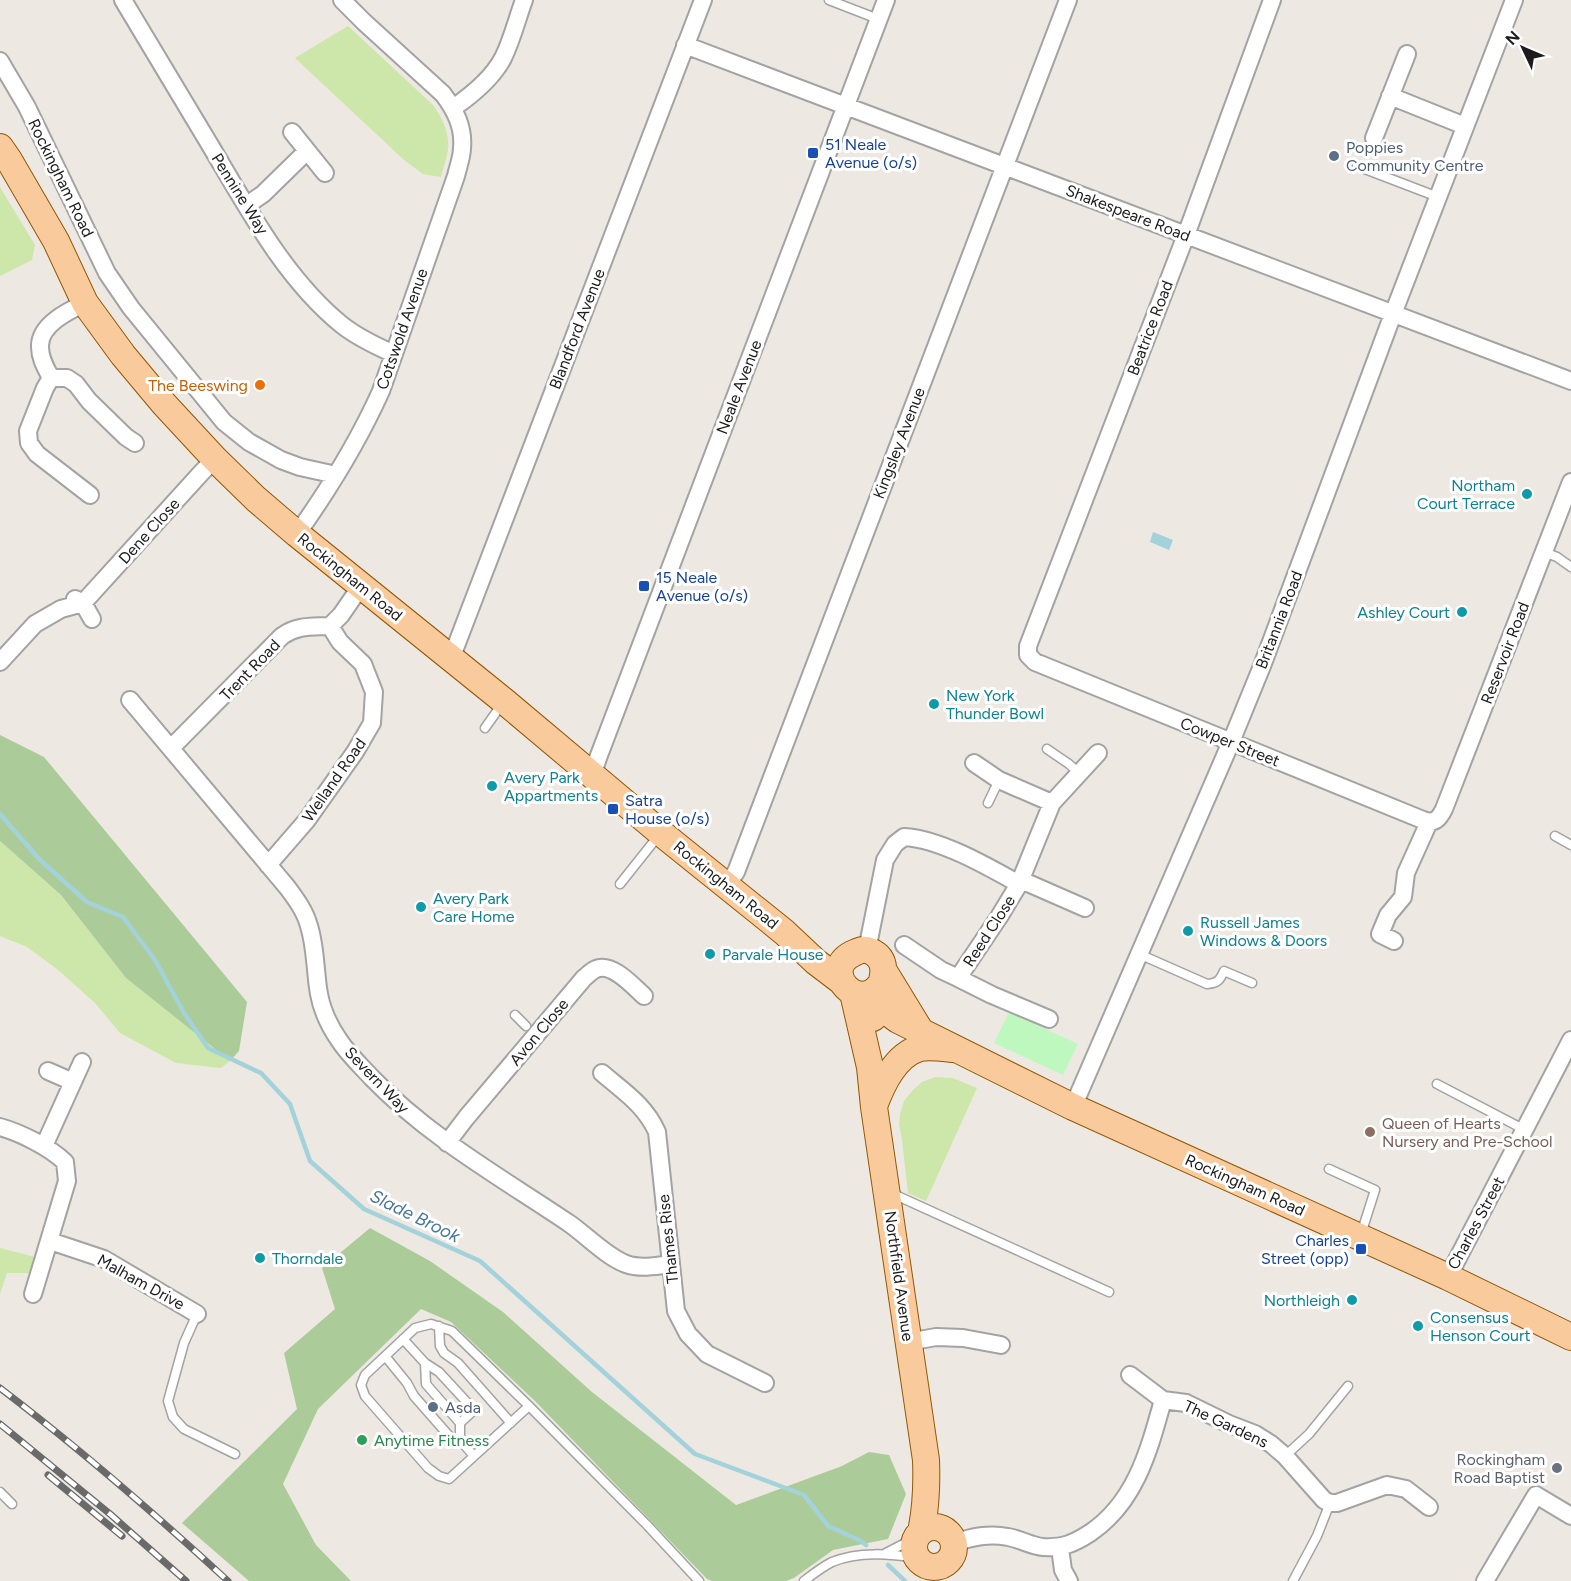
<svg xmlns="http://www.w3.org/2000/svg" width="1571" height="1581" font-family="Figtree,sans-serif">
  <rect width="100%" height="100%" fill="#ede9e2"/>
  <path fill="#cce7a9" d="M348,26L433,105C442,117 450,134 448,149C447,159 443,168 441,177L423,174L404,160L295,58Z
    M0,187L35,245L32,260L0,276Z
    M0,841L61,895L126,978L230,1061L221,1068L176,1063L120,1033L95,1003L57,969L27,947L0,936Z
    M935,1077L953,1078L977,1088L926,1201L908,1193L902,1140L899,1124L900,1114L904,1101L913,1090L922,1082Z
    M0,1248L35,1257L29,1273H7L0,1294Z"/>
  <path fill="#abcc98" d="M0,735L44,757L247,1002L239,1051L230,1061L126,978L61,895L0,841Z
    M370,1228L430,1261L503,1312L592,1392L736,1505L842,1466L869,1452L889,1455L906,1494L888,1539L833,1550L794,1578L786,1581H712L707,1579L535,1401L451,1322L421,1309L318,1409L283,1484L316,1545L351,1581H249L182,1523L297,1409L284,1353L335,1309L322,1268Z"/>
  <path fill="#bff8bf" d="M1009,1012L1078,1044L1063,1075L994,1043Z"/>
  <path fill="#a3d2da" d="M1153,532L1173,540L1169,550L1150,542Z"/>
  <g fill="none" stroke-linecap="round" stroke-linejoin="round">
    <path stroke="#a3d2da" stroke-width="4.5" d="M0,814L39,859L87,902L123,917L155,960L184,1013L208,1048L261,1073L290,1104L310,1161L364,1209L480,1261L695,1454L804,1495L828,1526L861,1541L866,1545
      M888,1565L905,1581"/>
    <g stroke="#a3a3a3" stroke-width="11">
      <path id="service" d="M829,0L878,19
        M1357,166L1438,197
        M1544,552L1557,557L1571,567
        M485,728L502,704
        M1047,749L1069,764L1079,773
        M988,803L999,780
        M1555,836L1571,845
        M620,884L659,835
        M1139,954L1207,984C1218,983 1220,980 1224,971L1252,983
        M515,1015L526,1026
        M1437,1084L1525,1130
        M1329,1169L1375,1190L1361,1234
        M891,1193L1109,1292
        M197,1314L184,1343L168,1401L173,1417L184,1429L235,1454
        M439,1326L440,1346L444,1353L458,1363L511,1423
        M403,1339L425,1363L426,1384L460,1423V1440
        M385,1356L407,1383L414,1396L450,1437L460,1440L474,1456
        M425,1363L439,1372L474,1410L460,1423
        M529,1406L449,1479L439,1476L428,1468L365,1396L361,1385L365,1375L415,1328L431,1324L452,1331L529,1406L647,1525L699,1581
        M1285,1456L1309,1434L1348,1386
        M0,1492L12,1504
        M886,1553L917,1537
        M804,1581C813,1574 822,1567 832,1562C859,1551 890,1554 918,1558
        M1293,1581L1317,1536L1330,1503"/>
    </g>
    <g stroke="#a3a3a3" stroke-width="20">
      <path id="minor" d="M123,0C152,48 181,96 210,145C247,207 285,279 342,325C357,337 376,346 394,354
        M1272,0L1186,235L1028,646V655L1035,662L1423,820C1435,824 1439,819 1444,809L1571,482
        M685,45L1571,381
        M0,61L27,107L107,273L131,308L224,422L249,442L281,460L300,467L336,475
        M1390,96L1465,126
        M453,108C472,95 492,79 503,58C512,40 517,19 524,0
        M292,132L325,173
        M1374,138L1407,54
        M247,205L263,194L307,151
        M85,303C68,311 39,325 40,347C40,359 46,368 51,378H67L76,384L89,401L126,437L135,443
        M51,378L45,388L28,431L29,443L37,454L90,495
        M297,534C329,489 358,442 381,391L456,176C458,167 462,157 462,148C464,127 455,110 443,94L364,22L342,0
        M75,599L83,603L92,619
        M450,657L454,651L703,0
        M0,662L35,624L61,609L83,603L202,472L215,459
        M130,700L287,887C296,899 305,911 309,926C316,948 315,972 319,994C322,1010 330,1027 339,1040C348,1054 361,1066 372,1078C430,1138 502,1178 570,1224C587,1236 607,1257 626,1264C640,1269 657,1266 671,1264
        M171,748L282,636C298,625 311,627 330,626L341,615L361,586
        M974,763L999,780L1052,803
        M589,773L596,764L598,758L886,0
        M268,865L307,820L355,752L372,723L374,692L363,664L340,642L330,626
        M1021,880L1085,908
        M726,885L736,872L1068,0
        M1394,941L1380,934L1388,915L1403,897L1406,873L1429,822
        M904,945L941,970L958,978L999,917L1019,884L1052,803L1098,753
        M867,950L885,860L895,844L904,837C940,839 987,866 1019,884
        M958,978L992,995L1049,1019
        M48,1071L73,1082
        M602,1073C624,1092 645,1105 657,1132L676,1311L688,1334L707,1354L765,1383
        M1073,1107L1231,742L1262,666L1393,314L1514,0
        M0,1127C21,1133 49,1147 65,1162L67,1181L33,1294
        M447,1143L466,1118L584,978C588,975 591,971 596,969C612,962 633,986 644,996
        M44,1146L82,1062
        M50,1241L104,1259L197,1314
        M1448,1277L1571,1040
        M908,1342L936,1337L963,1338L1001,1345
        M1130,1375L1163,1400L1186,1403L1229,1424L1255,1434L1271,1444L1285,1456L1324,1500L1330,1503H1337L1387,1485L1406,1489L1429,1507
        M954,1543C972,1537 989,1533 1008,1537C1020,1539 1031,1546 1043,1547C1063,1548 1073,1544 1090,1533C1136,1502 1149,1450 1163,1400
        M1060,1548L1063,1570L1069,1581
        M1485,1581L1536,1495L1571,1516"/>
    </g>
    <g stroke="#915704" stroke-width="28">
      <path id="primary" d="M0,147L9,160L56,241L85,303L123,355L164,404L215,459L256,499L297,534L504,701L661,833L784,932L816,962L841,981
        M884,971L920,1030
        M853,993L870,1067L874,1107L926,1460C927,1485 926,1508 921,1532
        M863,995L898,1020L1073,1107L1448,1277L1571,1337
        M873,1018C874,1012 875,1006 877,1000C881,984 892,960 870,951C864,948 858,951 852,954C819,971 860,1017 882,982
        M874,1106C882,1085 895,1055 920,1048C931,1046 942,1048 953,1049
        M914 1547a20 20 0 1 1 40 0a20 20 0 1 1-40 0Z"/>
    </g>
    <use href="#service" stroke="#fff" stroke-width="8"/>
    <use href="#minor" stroke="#fff" stroke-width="16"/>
    <use href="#primary" stroke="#f9ca9b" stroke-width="26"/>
    <g stroke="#6a6a6a" stroke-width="7">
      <path id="rail" d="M0,1388C79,1448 155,1514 228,1581
        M0,1424L110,1514L186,1581
        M48,1475L122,1536"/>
    </g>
    <use href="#rail" stroke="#fff" stroke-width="4.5" stroke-dasharray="14" stroke-linecap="butt"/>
  </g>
  <g fill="#1a4fb4" stroke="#fff" stroke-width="2">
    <rect x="807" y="147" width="12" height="12" rx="3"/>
    <rect x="638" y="580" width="12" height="12" rx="3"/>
    <rect x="607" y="803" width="12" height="12" rx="3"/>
    <rect x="1355" y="1243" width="12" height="12" rx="3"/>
  </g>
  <g fill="#5c6f8a" stroke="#fff" stroke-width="2">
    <circle cx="1334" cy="156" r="6"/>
    <circle cx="433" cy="1407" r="6"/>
  </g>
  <circle fill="#e8710a" stroke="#fff" stroke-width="2" cx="260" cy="385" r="6"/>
  <g fill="#0f9aa8" stroke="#fff" stroke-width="2">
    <circle cx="1527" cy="494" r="6"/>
    <circle cx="1462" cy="612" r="6"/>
    <circle cx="934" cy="704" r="6"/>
    <circle cx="492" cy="786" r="6"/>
    <circle cx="421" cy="907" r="6"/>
    <circle cx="1188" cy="931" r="6"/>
    <circle cx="710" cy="954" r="6"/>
    <circle cx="260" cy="1258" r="6"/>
    <circle cx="1352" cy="1300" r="6"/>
    <circle cx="1418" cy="1326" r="6"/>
  </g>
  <circle fill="#8d6e63" stroke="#fff" stroke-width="2" cx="1370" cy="1132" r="6"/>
  <circle fill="#2e9e5b" stroke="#fff" stroke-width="2" cx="362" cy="1440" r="6"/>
  <circle fill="#6b7280" stroke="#fff" stroke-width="2" cx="1557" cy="1468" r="6"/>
  <g text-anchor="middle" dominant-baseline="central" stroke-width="6" stroke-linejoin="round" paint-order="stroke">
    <g font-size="16" fill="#164399" stroke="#fff" text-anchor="start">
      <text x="825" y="144">51 Neale<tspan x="825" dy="18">Avenue (o/s)</tspan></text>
      <text x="656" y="577">15 Neale<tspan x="656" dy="18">Avenue (o/s)</tspan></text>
      <text x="625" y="800">Satra<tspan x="625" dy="18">House (o/s)</tspan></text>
      <text x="1349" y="1240" text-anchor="end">Charles<tspan x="1349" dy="18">Street (opp)</tspan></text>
    </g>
    <g font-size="16" fill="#4e5e75" stroke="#fff" text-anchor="start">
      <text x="1346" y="147">Poppies<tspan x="1346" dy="18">Community Centre</tspan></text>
      <text x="445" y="1407">Asda</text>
    </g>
    <g font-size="16" fill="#1c1c1c" stroke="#fff">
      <text transform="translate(61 178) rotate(64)">Rockingham Road</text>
      <text transform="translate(240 194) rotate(58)">Pennine Way</text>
      <text transform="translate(1128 213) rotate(21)">Shakespeare Road</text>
      <text transform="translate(1150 328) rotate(-69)">Beatrice Road</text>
      <text transform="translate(402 329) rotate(-71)">Cotswold Avenue</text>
      <text transform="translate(577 329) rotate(-69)">Blandford Avenue</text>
      <text transform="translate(739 387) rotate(-69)">Neale Avenue</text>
      <text transform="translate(899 443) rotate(-69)">Kingsley Avenue</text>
      <text transform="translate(149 531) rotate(-48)">Dene Close</text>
      <text transform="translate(350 577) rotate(39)">Rockingham Road</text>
      <text transform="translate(1279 620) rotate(-69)">Britannia Road</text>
      <text transform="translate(1505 653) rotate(-69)">Reservoir Road</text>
      <text transform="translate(250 670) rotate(-46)">Trent Road</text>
      <text transform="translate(1230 742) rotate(22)">Cowper Street</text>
      <text transform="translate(334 780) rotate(-55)">Welland Road</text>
      <text transform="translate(726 885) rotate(39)">Rockingham Road</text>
      <text transform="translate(989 931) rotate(-57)">Reed Close</text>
      <text transform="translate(539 1032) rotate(-50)">Avon Close</text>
      <text transform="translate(377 1080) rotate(46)">Severn Way</text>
      <text transform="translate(1245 1185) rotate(24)">Rockingham Road</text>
      <text transform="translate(1476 1223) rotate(-62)">Charles Street</text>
      <text transform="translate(668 1239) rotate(-96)">Thames Rise</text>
      <text transform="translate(899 1276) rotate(82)">Northfield Avenue</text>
      <text transform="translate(141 1282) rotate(29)">Malham Drive</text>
      <text transform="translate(1226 1424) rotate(25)">The Gardens</text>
    </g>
    <g font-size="16" fill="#c56008" stroke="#fff" text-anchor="end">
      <text x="248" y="385">The Beeswing</text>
    </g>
    <g font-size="16" fill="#0d838f" stroke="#fff" text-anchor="start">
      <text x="1515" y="485" text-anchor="end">Northam<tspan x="1515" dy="18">Court Terrace</tspan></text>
      <text x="1450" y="612" text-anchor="end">Ashley Court</text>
      <text x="946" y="695">New York<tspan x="946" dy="18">Thunder Bowl</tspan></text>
      <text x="504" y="777">Avery Park<tspan x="504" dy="18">Appartments</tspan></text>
      <text x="433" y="898">Avery Park<tspan x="433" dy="18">Care Home</tspan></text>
      <text x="1200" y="922">Russell James<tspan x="1200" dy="18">Windows &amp; Doors</tspan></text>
      <text x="722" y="954">Parvale House</text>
      <text x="272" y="1258">Thorndale</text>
      <text x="1340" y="1300" text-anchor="end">Northleigh</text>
      <text x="1430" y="1317">Consensus<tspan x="1430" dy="18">Henson Court</tspan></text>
    </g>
    <g font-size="16" fill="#785e54" stroke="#fff" text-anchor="start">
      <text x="1382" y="1123">Queen of Hearts<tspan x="1382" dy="18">Nursery and Pre-School</tspan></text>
    </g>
    <g font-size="16" fill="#27864d" stroke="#fff" text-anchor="start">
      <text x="374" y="1440">Anytime Fitness</text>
    </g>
    <g font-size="16" fill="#5b616d" stroke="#fff" text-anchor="end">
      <text x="1545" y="1459">Rockingham<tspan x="1545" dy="18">Road Baptist</tspan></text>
    </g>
    <g font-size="18" font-style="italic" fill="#46779a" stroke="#fff">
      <text transform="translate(415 1216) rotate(26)">Slade Brook</text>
    </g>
  </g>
  <g transform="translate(1523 48) rotate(314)" stroke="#ffffff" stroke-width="4.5" paint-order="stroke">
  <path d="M0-4.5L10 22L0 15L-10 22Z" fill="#1c1c1c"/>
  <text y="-9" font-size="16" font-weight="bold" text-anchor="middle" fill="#1c1c1c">N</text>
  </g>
</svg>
